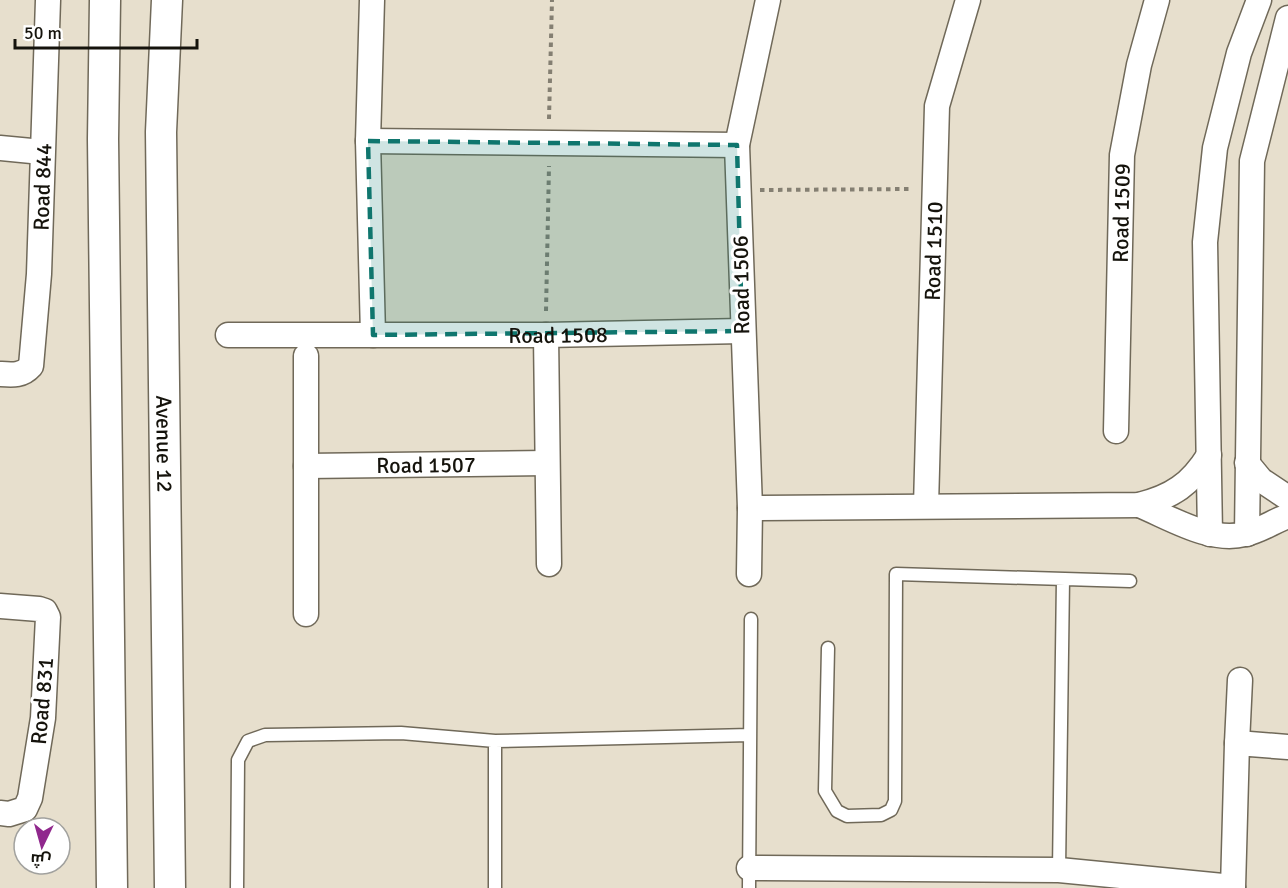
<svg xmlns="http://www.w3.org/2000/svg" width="1288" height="888" font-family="Signika,Cairo,sans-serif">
  <rect width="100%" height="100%" fill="#e7dfcd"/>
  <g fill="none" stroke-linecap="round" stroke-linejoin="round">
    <g stroke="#706959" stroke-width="15">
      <path id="service" d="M828,648L825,791L837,811L847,816L881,815L891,810L895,801L896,574L1130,581
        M495,741L750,735
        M1059,870L1063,579
        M237,888L238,760L248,741L265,735L401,733L495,741V888
        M749,888L751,619"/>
    </g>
    <g stroke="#706959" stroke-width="27">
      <g id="minor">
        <path d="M372,0L368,141L373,335"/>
        <path d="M368,141L737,145"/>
        <path d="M0,148L42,152"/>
        <path id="s1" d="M228,335H546L742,331"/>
        <path d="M546,335L549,564"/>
        <path id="s2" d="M0,374C13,375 22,376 31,366L39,274L48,0"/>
        <path id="s3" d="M1116,431L1122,155L1139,65L1157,0"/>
        <path d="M1247,463L1261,480L1288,498"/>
        <path id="s4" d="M306,466L547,463"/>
        <path d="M1139,505C1171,518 1210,543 1245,534C1260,531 1274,521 1288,516"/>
        <path id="s5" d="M926,506L937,106L968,0"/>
        <path d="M750,508L1139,505C1172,497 1191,484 1209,455"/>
        <path d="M1210,534L1205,242L1215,148L1239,53L1259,0"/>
        <path d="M1247,534L1252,161L1288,18"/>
        <path d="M749,574L750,508L737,145L768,0"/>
        <path d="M0,606L39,609L45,611L48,617L43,718L30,798L25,809L9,814L0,813"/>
        <path d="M306,614V356"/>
        <path d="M1237,743L1240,680"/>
        <path d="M749,868L1059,870L1233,887"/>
        <path d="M1233,888L1237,743L1288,747"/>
      </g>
    </g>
    <g stroke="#706959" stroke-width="33">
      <g id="tertiary">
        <path d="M105,0L103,139L112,888"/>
        <path id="s6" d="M167,0L161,132L170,888"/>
      </g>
    </g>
    <path stroke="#847f72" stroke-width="4" stroke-dasharray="4.5 4.5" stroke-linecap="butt" d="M549,119L552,0
      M760,190L912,189
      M546,311L549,166"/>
    <use href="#service" stroke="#fff" stroke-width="12"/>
    <use href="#minor" stroke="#fff" stroke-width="24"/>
    <use href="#tertiary" stroke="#fff" stroke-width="30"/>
  </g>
  <path fill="#0f766e" fill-opacity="0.2" stroke="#0f766e" stroke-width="4.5" stroke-dasharray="12 8" stroke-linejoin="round" d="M368,141L737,145L742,331L373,335Z"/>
  <g text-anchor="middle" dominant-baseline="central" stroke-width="6" stroke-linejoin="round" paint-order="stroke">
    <g font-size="22" fill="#15130c" stroke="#fff">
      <text stroke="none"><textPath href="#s2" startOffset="213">Road 844</textPath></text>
      <text stroke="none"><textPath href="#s3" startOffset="218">Road 1509</textPath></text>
      <text stroke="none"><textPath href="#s5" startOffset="255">Road 1510</textPath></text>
      <text transform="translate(741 285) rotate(-91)">Road 1506</text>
      <text stroke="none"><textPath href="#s1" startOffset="330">Road 1508</textPath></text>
      <text stroke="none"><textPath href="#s6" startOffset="444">Avenue 12</textPath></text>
      <text stroke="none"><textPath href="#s4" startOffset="120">Road 1507</textPath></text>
      <text transform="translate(42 701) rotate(-85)">Road 831</text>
    </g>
  </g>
  <g transform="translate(42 846) rotate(185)"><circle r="28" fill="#ffffff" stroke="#a1a19e" stroke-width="1.5"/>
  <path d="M0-4.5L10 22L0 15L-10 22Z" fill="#90288d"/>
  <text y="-9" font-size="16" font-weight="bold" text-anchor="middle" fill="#15130c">ش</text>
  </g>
  <path d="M15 39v9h182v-9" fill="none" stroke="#15130c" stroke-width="3"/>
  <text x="24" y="39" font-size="18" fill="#15130c" stroke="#ffffff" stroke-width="4.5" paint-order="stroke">50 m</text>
</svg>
